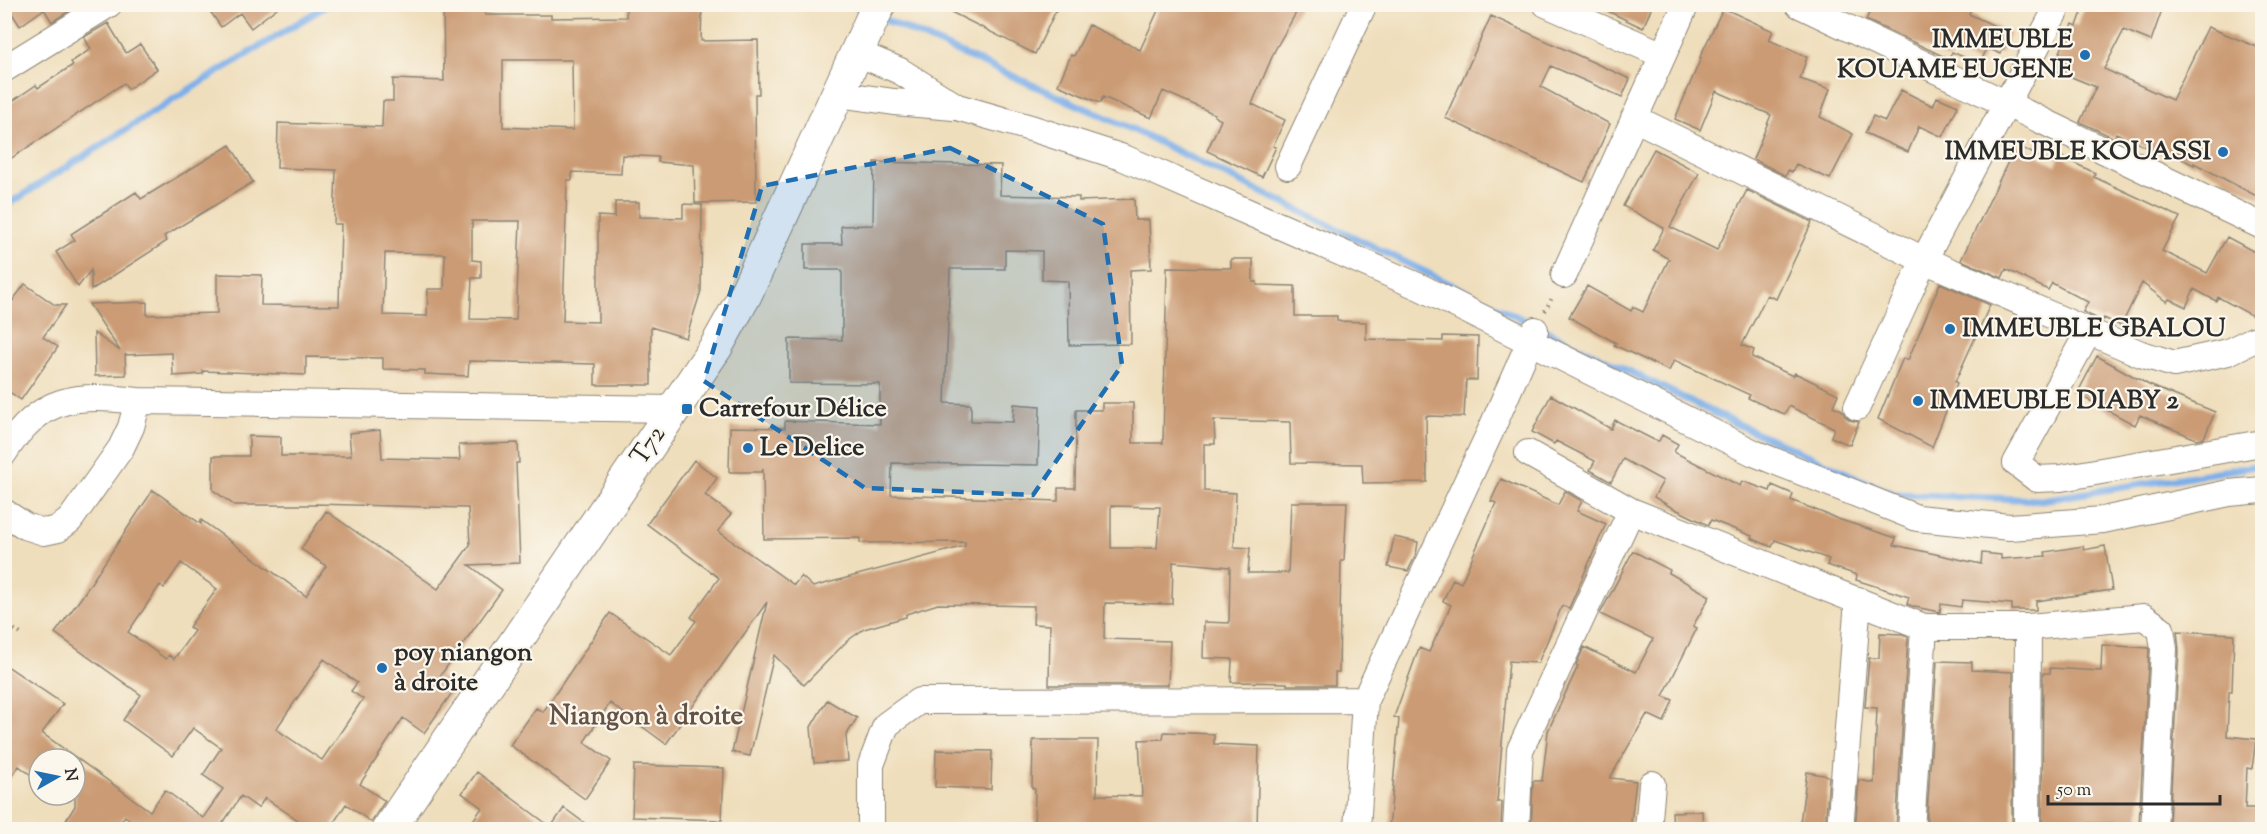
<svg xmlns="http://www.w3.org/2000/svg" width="2267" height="834" font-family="'Sorts Mill Goudy',serif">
  <rect width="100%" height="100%" fill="#fbf7ec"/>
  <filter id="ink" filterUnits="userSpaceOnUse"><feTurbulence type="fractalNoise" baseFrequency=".0167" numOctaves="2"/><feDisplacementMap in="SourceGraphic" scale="12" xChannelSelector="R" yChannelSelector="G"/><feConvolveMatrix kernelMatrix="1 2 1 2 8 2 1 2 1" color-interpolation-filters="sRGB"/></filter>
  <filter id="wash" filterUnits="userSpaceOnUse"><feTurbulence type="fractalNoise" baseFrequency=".008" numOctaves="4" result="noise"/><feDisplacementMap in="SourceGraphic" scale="24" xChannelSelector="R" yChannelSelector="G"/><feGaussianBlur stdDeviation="1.35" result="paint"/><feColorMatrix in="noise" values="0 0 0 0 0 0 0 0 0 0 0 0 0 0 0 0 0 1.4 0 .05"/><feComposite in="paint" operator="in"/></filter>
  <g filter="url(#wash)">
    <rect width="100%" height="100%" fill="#efdebc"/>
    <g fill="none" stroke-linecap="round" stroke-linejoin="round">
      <path stroke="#7dafe9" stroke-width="7" d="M850,4L865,11
        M881,18L1134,130L1735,423L1893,494L2041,500L2262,465
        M4,207L177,97L329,4"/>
    </g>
    <g id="blocks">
      <path fill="#cb9b75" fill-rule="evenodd" d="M6,4H80L52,22L44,9L20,26Z
        M205,4H282L251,28L240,13L221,27Z
        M443,4H484L485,15H551V18L626,17L627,4H702L701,41L758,40L759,94H755L756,202L695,203L694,165L658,162V157L622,155L621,174L572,172V180H567L563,321L598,322V216L615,217V202H639V217L683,218V204L702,205L701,291L686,338L651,327V385H595V364L469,361L468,376L425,374V370L383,369V358L306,357V375L203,371V374L173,376L172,353L125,355L126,375L95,376L94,333L120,351L89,304L147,302V315L217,313V274L262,275L261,305L339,306L341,224H334L336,170L277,168L278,123L382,127L383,101H393V79L444,81ZM503,60H572L573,130L503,127ZM472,221H520L516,320L470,319L472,278H481V261L472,260ZM385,253L445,254L444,289H428L427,316L383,315Z
        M935,4H1059L1035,54Z
        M1161,4H1301L1275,50L1252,104L1285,120L1273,146L1276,147L1262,177L1207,151L1221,120L1214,116L1215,114L1163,91L1151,118L1103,97L1100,103L1058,85L1071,55L1074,56L1089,25L1140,50Z
        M1593,4H1653L1643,28Z
        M1873,4H1973L1969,14L2010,33L2001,54L1987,48L1980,64L1952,52L1949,59L1866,20Z
        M2085,4H2164L2151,41L2124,30L2104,69L2172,100L2208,27L2262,49V199L2194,163V165L2160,148L2159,153L2116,133L2114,138L2080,122L2096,87L2052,69L2073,24L2077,26Z
        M1723,8L1773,31L1769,40L1807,57L1800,79L1830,89L1820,117L1853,134L1830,179L1796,164L1792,172L1788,170L1786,176L1753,159L1771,115L1716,91L1700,130L1675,119L1701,58L1700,57Z
        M1491,16L1630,79L1622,97L1551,66L1541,87L1610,124L1584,182L1445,118Z
        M108,23L126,53L140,44L157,69L128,89L124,83L4,163V107L36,85L38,88L73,65L71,62L91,49L84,37Z
        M1901,90L1933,106L1937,97L1958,106L1943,137L1919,126L1908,152L1865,133L1873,116L1885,121Z
        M230,145L253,182L164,236L167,241L91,290V270L78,287L56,252L75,240L71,234L136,192L141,199Z
        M2016,145L2056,165L2060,156L2095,173L2094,177L2180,217L2162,251L2207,273L2227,237L2262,256V321L2218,297L2216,301L2194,289L2186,307L2169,299L2167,302L2142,283L2121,326L2104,318L2102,321L2083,312L2088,302L2052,283L2048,290L2006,269L2002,278L1961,260Z
        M1654,149L1699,173L1670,227L1717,250L1747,190L1812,222L1776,299L1767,295L1742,345L1754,350L1752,357L1793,376L1795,373L1838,394L1833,406L1842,410L1845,416L1850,420L1859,422L1850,445L1831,437L1834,428L1789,406L1785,414L1774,410L1748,398L1750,395L1674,360L1669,371L1614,345L1616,343L1569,317L1587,286L1631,311L1633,307L1643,312L1669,259L1653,250L1664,228L1623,206Z
        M874,162L1001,165L1000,195L1079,197V201L1134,199L1135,220H1149L1151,269L1130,270L1131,344L1069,345L1068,281L1042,280V251L1005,250V269H950L945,403L971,404V421L1013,422L1014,404L1040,406L1038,465L892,463L891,495L1058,501V488H1075L1076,410H1102V403H1133V443H1163L1167,267L1231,268V259H1253V282H1257V285L1295,286V316H1337V321L1366,322V339L1443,341V336L1478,337L1477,380H1466L1464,417L1426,416L1427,482L1363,483L1362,464L1291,463L1290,422L1214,420L1215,444H1204V491L1236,493L1234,547L1250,548L1248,573H1288L1291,502H1347L1344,561H1341L1339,672H1335V685H1287V683L1231,682L1232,659L1203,658L1204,622L1229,623L1230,567L1173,562L1172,604L1105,603L1104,639L1170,641L1168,685H1049L1050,625L1033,624L1034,606L938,604L906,614V617L864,629L847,641L804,685L774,655L750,756L732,752L767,602L666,744L610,703L584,742L611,761L585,799L510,745L536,708L543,712L610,613L671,655L696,621L691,617L719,578L647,524L694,460L717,478L705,495L731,514L718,531L794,585L801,576L813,587L965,546V542L860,543V538L764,539L763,469L762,472H729L730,427L785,428V421L880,424V384L789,383V339L842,340V270H805V244H842L841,226L873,225ZM1111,506L1160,507L1157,548H1111Z
        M1940,283L1990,305L1955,382L1957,383L1932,447L1878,419L1903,358L1908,360Z
        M25,284L55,305H66L43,337L58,347L21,400L4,388V312Z
        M2097,356L2149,385L2215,412L2204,438L2196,439L2140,415L2135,425L2077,394Z
        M1551,395L1611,429L1615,420L1654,440L1659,441L1662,435L1678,444L1674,452L1740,486L1742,481L1770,491L1772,485L1793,494L1791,500L1838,519L1896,538L1894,545L1981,564L1982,553L2001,555V559L2046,556L2045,552L2083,546L2084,550L2105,546L2112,590L2036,601V610H2012V604L1962,600L1961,607L1941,604L1940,612L1915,607L1907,604L1909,597L1856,580L1857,575L1827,565L1829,559L1775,540L1772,547L1751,538L1752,536L1711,520L1708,525L1669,506L1654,497L1663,481L1623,459L1611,482L1590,470L1595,461L1556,441L1554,444L1532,432Z
        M380,430L382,458L460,460L459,445L518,443L519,463H516L520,563L469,565L502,590L440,676L456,687L424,733L403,718L360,784L385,801L371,822L346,804L329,830H313L265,798L258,808L241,796L219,829L220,830H137L139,827L125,816L115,830H60L75,806V759H39V781L19,766L4,786V664L63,704L42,733L150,811L165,790L203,818L223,789L203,775L221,748L193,728L173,756L123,720L141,695L55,633L81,598L153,490L201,524V520L306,596L326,566L301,549L326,511L438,589L470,545L468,508L315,504L317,505H234L213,490V456H249V436L281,437V456H351L349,433ZM181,563L217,589L189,627L194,631L174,659L169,655L166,659L128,632L160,585L164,588ZM324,659L357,683L351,691L363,699L322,760L276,729Z
        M1501,479L1558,505L1565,491L1582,501L1577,511L1606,524L1569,608L1562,606L1538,663L1509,661L1497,802H1502L1501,830H1389L1399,719L1394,717L1419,648L1429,652L1451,605L1443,601L1453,579L1461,583L1496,503L1491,501Z
        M1394,537L1418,542L1416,555L1408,571L1388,567Z
        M1633,551L1670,570L1669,573L1710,596L1693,626L1697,628L1663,696L1673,700L1664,722L1647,714L1610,778L1636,781L1630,830H1531L1533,781H1542L1548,731L1578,666L1576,665L1584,647L1636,672L1653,639L1600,614Z
        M2177,631L2234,634L2232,691H2229L2227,736L2256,739L2252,769L2247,768L2245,808H2262V830H2230V827L2169,824L2179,650Z
        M1880,633L1902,634L1908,637L1896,830H1855L1859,780L1874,783L1877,708L1865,707L1869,658H1879Z
        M2102,645L2149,648L2139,825L2088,823V826L2042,825L2043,673H2050V668L2101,671Z
        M1937,661L1972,662V670L2013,672L2012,830H1926Z
        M827,700L857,718L846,736L848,761L814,763L811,727Z
        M1164,732L1214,734V744L1259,746L1257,827L1034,830L1035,789L1032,788L1033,740H1098L1097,795L1142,796L1139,740L1163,739Z
        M936,750L992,751L991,789L935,787Z
        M634,765L724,768L722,820L632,817Z
        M477,772L551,827L564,808L594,830H466L482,808L462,793Z
        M1807,772L1829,776L1825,830H1799Z
        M1702,811L1703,829L1673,830L1672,812Z"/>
    </g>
  </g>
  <g filter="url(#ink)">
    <use href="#blocks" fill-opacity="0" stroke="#8d8474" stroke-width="1.5"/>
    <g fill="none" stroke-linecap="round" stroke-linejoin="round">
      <g stroke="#8d8474" stroke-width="28">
        <path id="street" d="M1546,4L1663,55L1686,4
          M1798,4L2262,226
          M857,53L900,71L957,107L1034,129L1124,158L1422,288L1754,453L1917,518L2010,527L2103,520L2229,493L2262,490
          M4,69L109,4
          M838,94L894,102L954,107
          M1634,118L1924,260L2141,354L2174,364L2228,352L2253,340L2262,342
          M1288,166L1364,4
          M1564,275L1663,55
          M2089,331L2016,463L2037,479L2061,478L2262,443
          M1857,407L1924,260L2059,4
          M4,453C41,395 76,394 138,401L675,409
          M1528,453L1631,511L1924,627H2028L2144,617L2161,629L2164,649L2154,830
          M4,512L25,526L44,532L58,529L70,520L121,448L131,427L138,401
          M871,830V765L886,725L919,701L1365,700
          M1357,830L1365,700L1491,430L1535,330
          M1516,830L1520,750L1631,511
          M1648,830L1652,784
          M1840,830L1858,600
          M1911,830L1924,627
          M2027,830L2028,627"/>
      </g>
      <g stroke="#8d8474" stroke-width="35">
        <path id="secondary" d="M388,830L716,347L745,295L879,4"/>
      </g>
      <path stroke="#8d8474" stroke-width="4" stroke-dasharray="1.5 4.5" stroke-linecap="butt" d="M1545,311L1553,296
        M4,623L21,634"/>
      <use href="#street" stroke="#fff" stroke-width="26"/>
      <use href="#secondary" stroke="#fff" stroke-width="33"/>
    </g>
  </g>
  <path fill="#1f6fb2" fill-opacity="0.2" stroke="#1f6fb2" stroke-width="4.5" stroke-dasharray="12 8" stroke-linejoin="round" d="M950,148L1103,224L1122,365L1033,495L865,488L704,381L762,186Z"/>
  <g fill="#1f6fb2" stroke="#fbf7ec" stroke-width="2">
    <circle cx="2085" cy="55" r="6"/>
    <circle cx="2223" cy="152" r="6"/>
    <circle cx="1950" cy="329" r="6"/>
    <circle cx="1918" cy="401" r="6"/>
    <rect x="681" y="403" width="12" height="12" rx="3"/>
    <circle cx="748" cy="448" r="6"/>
    <circle cx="382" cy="668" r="6"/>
  </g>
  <g text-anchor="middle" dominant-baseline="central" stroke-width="4.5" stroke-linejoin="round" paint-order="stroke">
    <g font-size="26" font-weight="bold" fill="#2b2b2b" stroke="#fbf7ec" text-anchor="start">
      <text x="2073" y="40" text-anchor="end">IMMEUBLE<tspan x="2073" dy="30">KOUAME EUGENE</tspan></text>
      <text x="2211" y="152" text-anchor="end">IMMEUBLE KOUASSI</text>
      <text x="1962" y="329">IMMEUBLE GBALOU</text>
      <text x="1930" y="401">IMMEUBLE DIABY 2</text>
      <text x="699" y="409">Carrefour Délice</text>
      <text x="760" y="448">Le Delice</text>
      <text x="394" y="653">poy niangon<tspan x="394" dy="30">à droite</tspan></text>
    </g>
    <g font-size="26" fill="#2b2b2b" stroke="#fbf7ec">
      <text transform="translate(649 446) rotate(-56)">T72</text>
    </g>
    <g font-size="27" font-weight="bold" fill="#635245" stroke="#fbf7ec">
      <text x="646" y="717">Niangon à droite</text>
    </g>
  </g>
  <rect width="2267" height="834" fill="none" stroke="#fbf7ec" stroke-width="24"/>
  <g transform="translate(57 777) rotate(81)"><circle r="28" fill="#fbf7ec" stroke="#a8a59f" stroke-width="1.5"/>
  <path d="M0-4.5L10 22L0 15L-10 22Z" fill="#1f6fb2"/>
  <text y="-9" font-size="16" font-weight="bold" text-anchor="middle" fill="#2b2b2b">N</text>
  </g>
  <path d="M2048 795v9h172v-9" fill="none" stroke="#2b2b2b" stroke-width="3"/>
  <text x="2057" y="795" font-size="18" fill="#2b2b2b" stroke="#fbf7ec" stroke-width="4.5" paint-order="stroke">50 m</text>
</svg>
